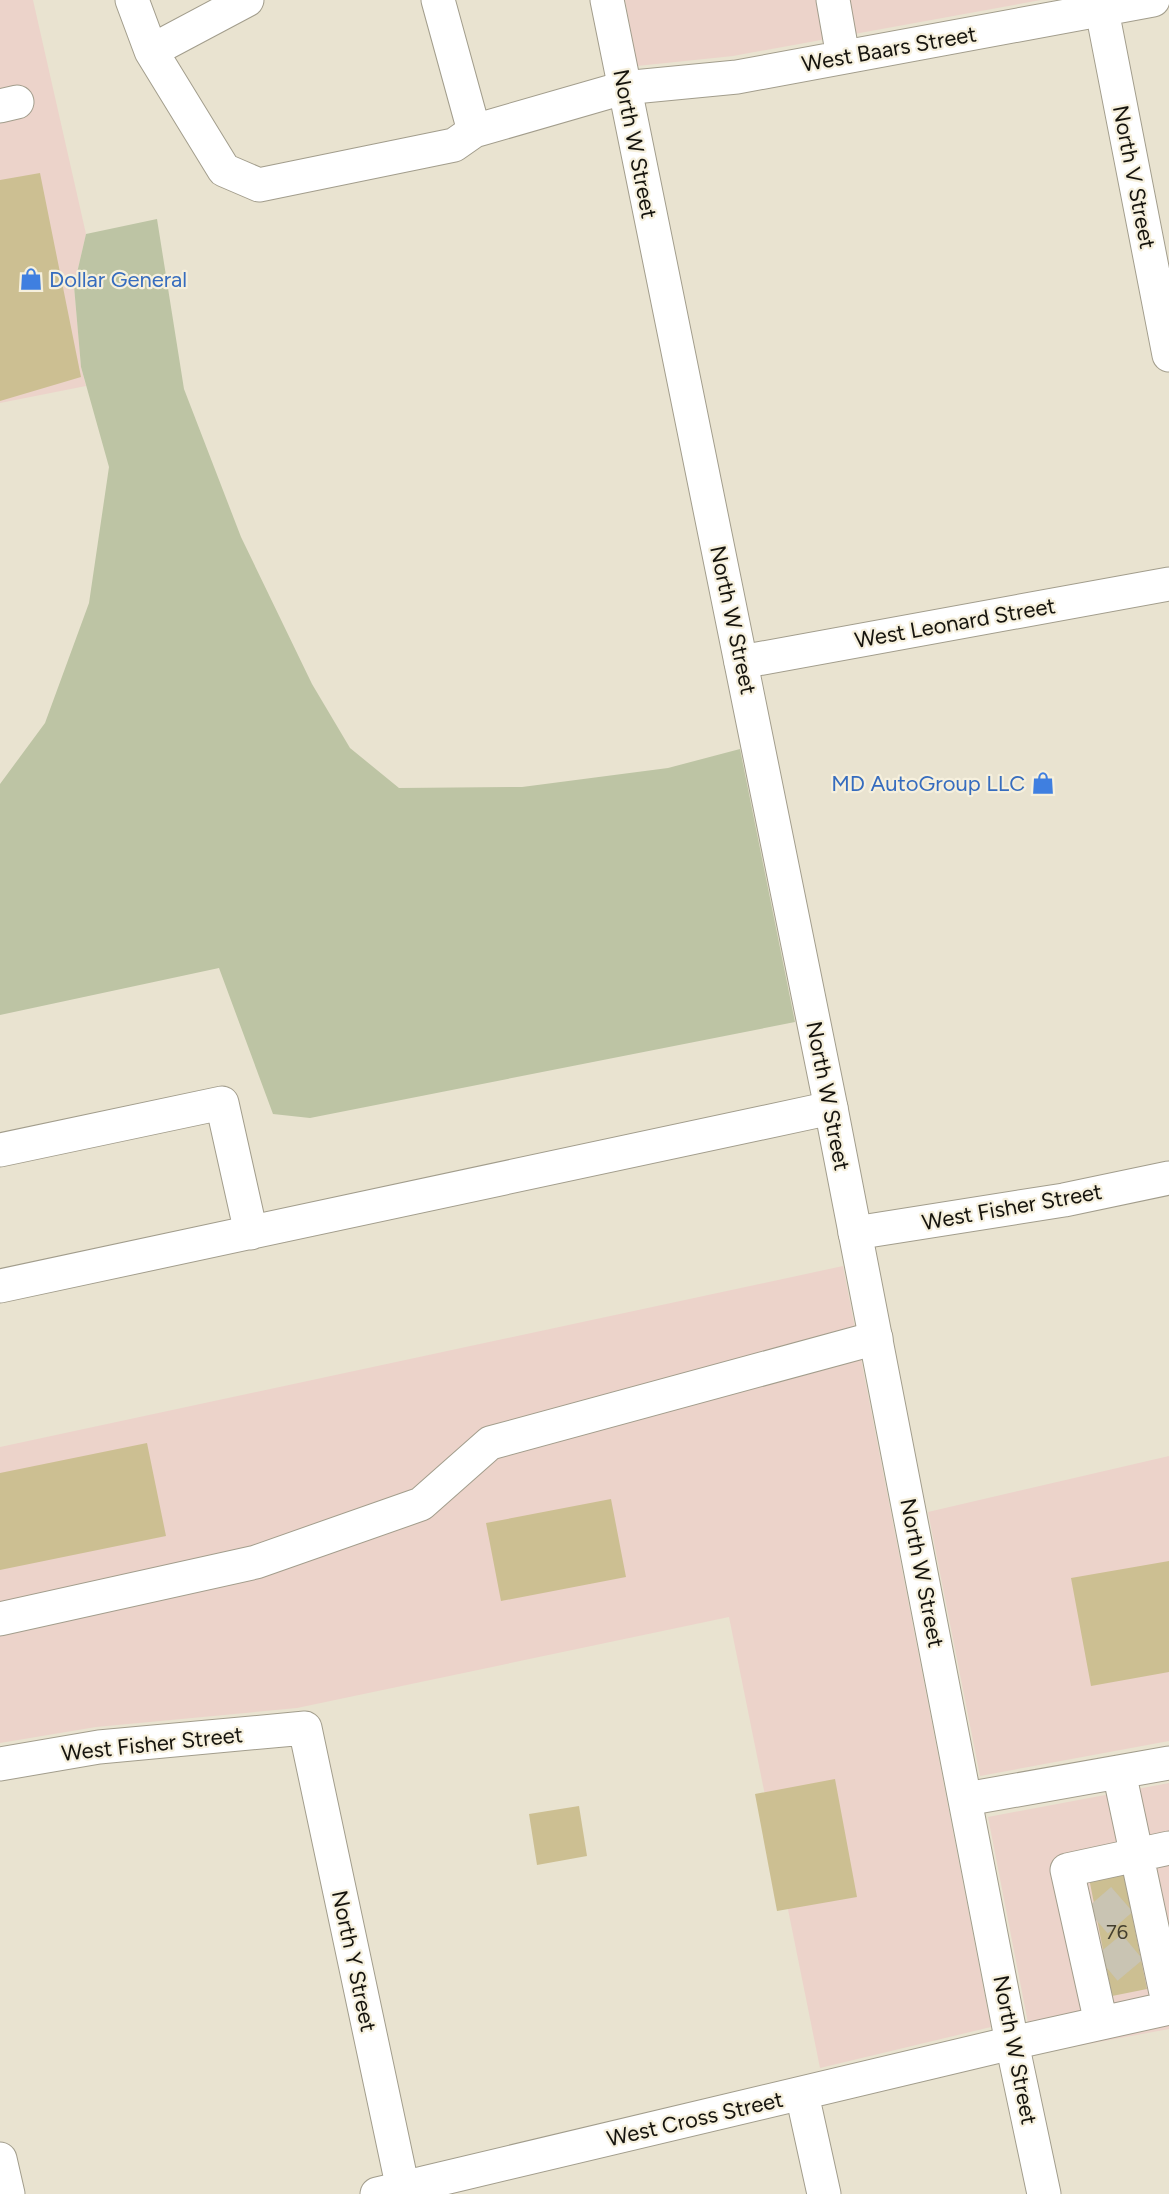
<svg xmlns="http://www.w3.org/2000/svg" width="1169" height="2194" font-family="Figtree,sans-serif">
  <rect width="100%" height="100%" fill="#e9e3d0"/>
  <path fill="#ecd3ca" d="M0,0H33L86,234L74,286L81,367L86,386L0,403Z
    M625,0H1041L733,56L637,66Z
    M843,1266L991,2027L820,2068L729,1617L297,1708L96,1727L0,1743V1447Z
    M1169,1456V1741L980,1776L928,1512Z
    M1169,1783V2029L1034,2054L988,1817Z"/>
  <path fill="#bdc4a4" d="M157,219L184,389L241,537L312,684L350,748L399,788L522,787L668,768L740,749L795,1022L310,1118L273,1114L219,968L0,1015V784L45,723L89,603L109,467L81,367L74,286L86,234Z"/>
  <path fill="#ccbf92" d="M40,173L81,377L0,401V180Z
    M147,1443L166,1536L0,1570V1473Z
    M611,1499L626,1577L501,1601L486,1523Z
    M1169,1561V1672L1091,1686L1071,1578Z
    M835,1779L857,1897L777,1911L755,1794Z
    M579,1806L587,1856L537,1865L529,1814Z
    M1123,1871L1147,1989L1112,1996L1089,1878Z"/>
  <g fill="none" stroke-linecap="round" stroke-linejoin="round">
    <path stroke="#c9c4b3" stroke-width="33" stroke-dasharray="33 16" stroke-linecap="butt" d="M1097,1921L1127,1895
      M1107,1968L1137,1943"/>
    <g stroke="#a29d8c" stroke-width="35">
      <path id="minor" d="M132,0L151,51L224,170L259,185L454,145L474,131L623,88L737,77L1153,0
        M438,0L474,131
        M833,0L843,57
        M1100,0L1169,355
        M151,51L247,0
        M0,106L17,102
        M741,662L1169,584
        M0,1150L222,1103L251,1233
        M855,1233L1064,1200L1169,1178
        M0,1286L831,1108
        M0,1619L256,1562L421,1504L490,1443L876,1338
        M0,1764L99,1747L305,1728L404,2194
        M1119,1772L1169,2007
        M966,1799L1169,1763
        M1101,2023L1067,1870L1169,1848
        M802,2094L824,2194
        M0,2159L8,2194
        M377,2194L1012,2043L1169,2008"/>
    </g>
    <g stroke="#a29d8c" stroke-width="35">
      <path id="major" d="M607,0L831,1108L1012,2043L1044,2194"/>
    </g>
    <use href="#minor" stroke="#fff" stroke-width="33"/>
    <use href="#major" stroke="#fff" stroke-width="33"/>
  </g>
  <defs>
    <g id="shop-bare" transform="scale(1.8)"><path d="M-5-2.5h2.3a2.7 3.5 0 0 1 5.4 0H5L5.5 6h-11ZM-1.5-2.5h3a1.5 2.3 0 0 0-3 0Z" fill="#3f7fe0" stroke="#f6f0dd" stroke-width="2.5" paint-order="stroke"/></g>
  </defs>
  <g fill-rule="evenodd">
    <use href="#shop-bare" x="31" y="279"/>
    <use href="#shop-bare" x="1043" y="783"/>
  </g>
  <g text-anchor="middle" dominant-baseline="central" stroke-width="4.5" stroke-linejoin="round" paint-order="stroke">
    <g font-size="20" fill="#443f2f">
      <text x="1117" y="1932">76</text>
    </g>
    <g font-size="22" fill="#16140e" stroke="#f6f0dd">
      <text transform="translate(889 49) rotate(-10)">West Baars Street</text>
      <text transform="translate(635 144) rotate(79)">North W Street</text>
      <text transform="translate(1134 177) rotate(79)">North V Street</text>
      <text transform="translate(733 620) rotate(78)">North W Street</text>
      <text transform="translate(955 623) rotate(-10)">West Leonard Street</text>
      <text transform="translate(828 1096) rotate(79)">North W Street</text>
      <text transform="translate(1012 1207) rotate(-10)">West Fisher Street</text>
      <text transform="translate(922 1573) rotate(79)">North W Street</text>
      <text transform="translate(152 1744) rotate(-6)">West Fisher Street</text>
      <text transform="translate(354 1961) rotate(78)">North Y Street</text>
      <text transform="translate(1015 2050) rotate(79)">North W Street</text>
      <text transform="translate(695 2119) rotate(-13)">West Cross Street</text>
    </g>
    <g font-size="22" fill="#366cbe" stroke="#f6f0dd" text-anchor="start">
      <text x="49" y="279">Dollar General</text>
      <text x="1025" y="783" text-anchor="end">MD AutoGroup LLC</text>
    </g>
  </g>
</svg>
